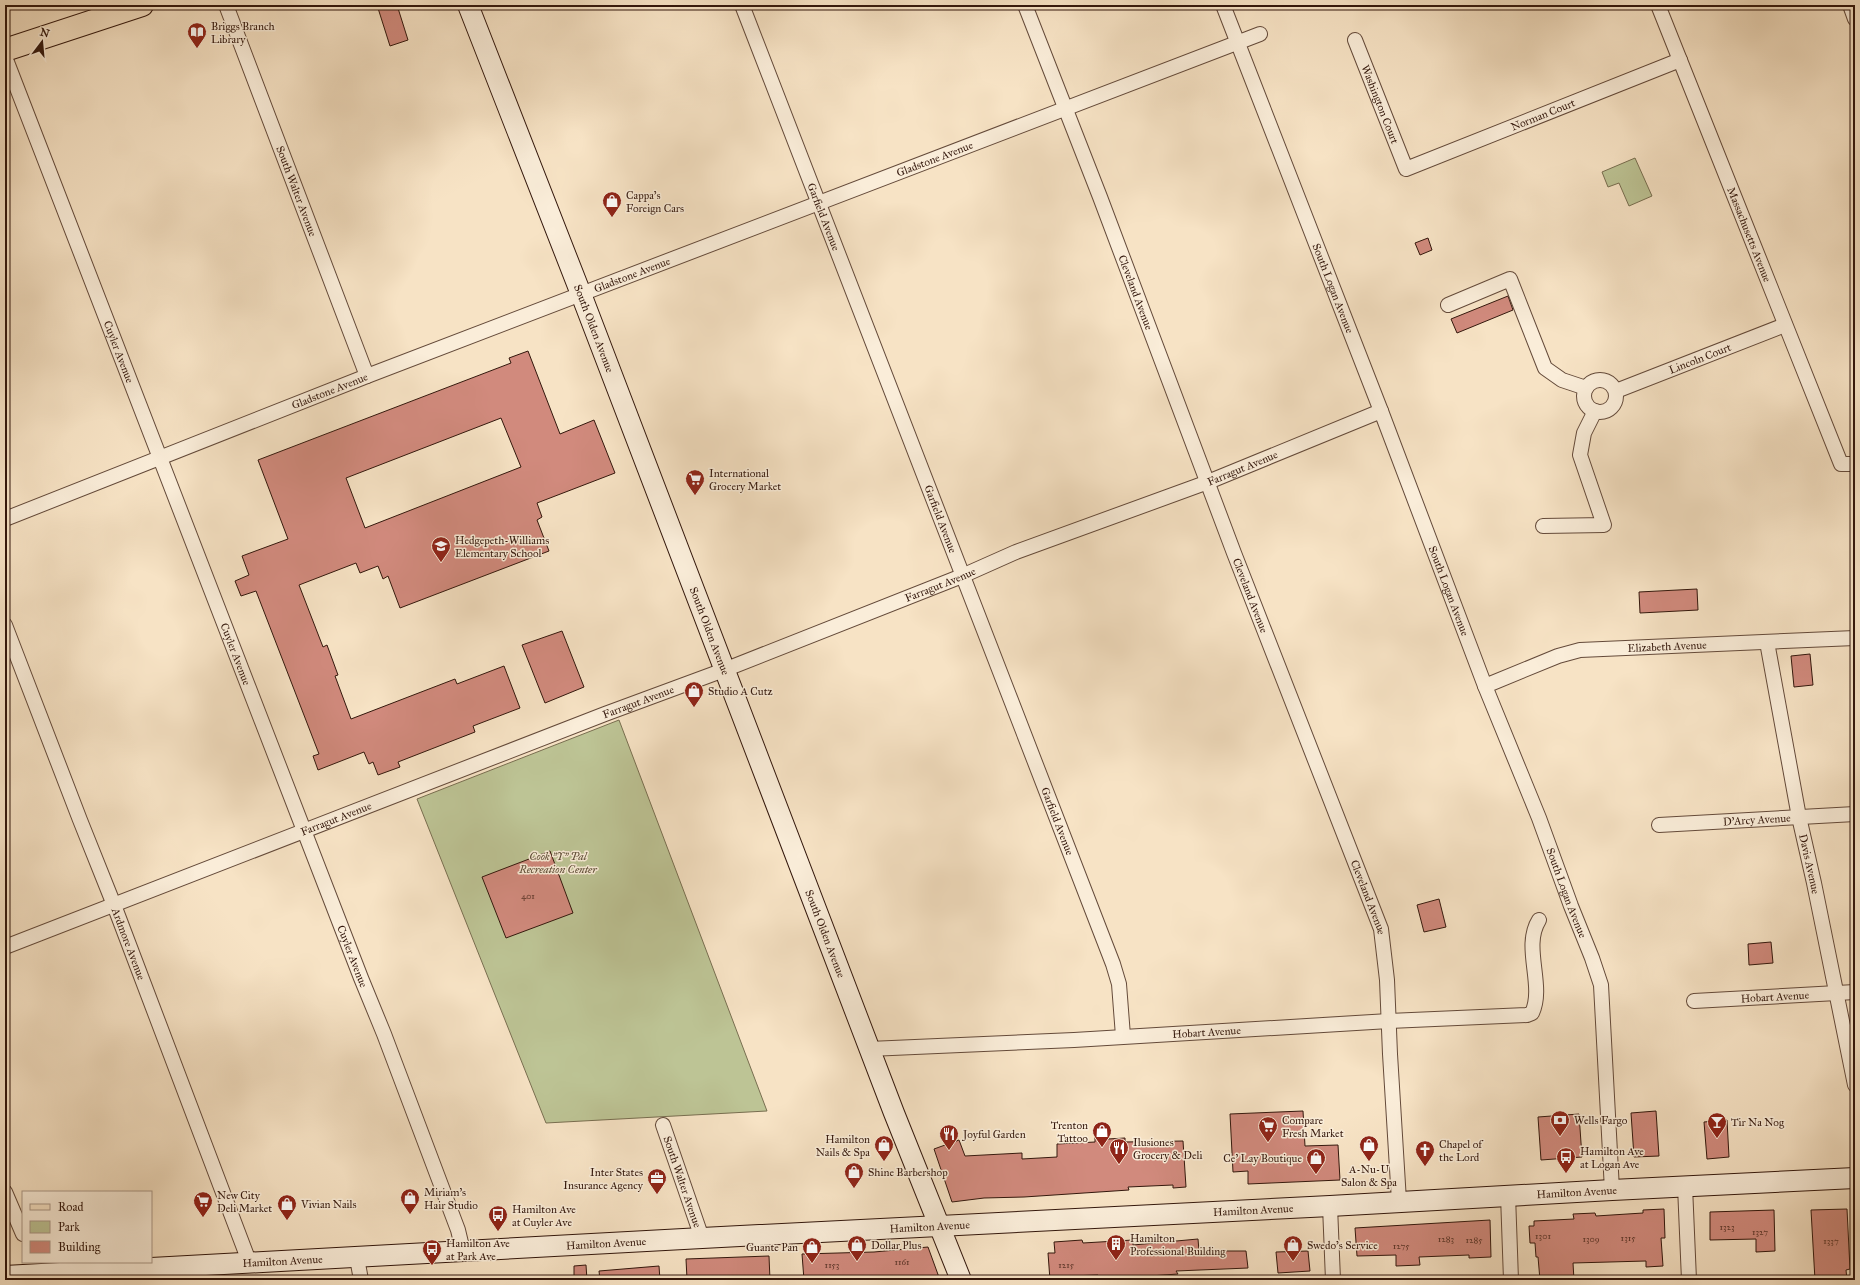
<svg xmlns="http://www.w3.org/2000/svg" width="1860" height="1285" font-family="'IM FELL Great Primer',serif">
  <rect width="100%" height="100%" fill="#f7e3c5"/>
  <filter id="stains"><feTurbulence type="fractalNoise" baseFrequency=".005" numOctaves="4"/><feColorMatrix values="0 0 0 0 .2 0 0 0 0 .09 0 0 0 0 .02 0 0 0 .5 -.17"/></filter>
  <radialGradient id="worn" r=".72"><stop offset=".6" stop-color="#630" stop-opacity="0"/><stop offset="1" stop-color="#630" stop-opacity=".3"/></radialGradient>
  <path fill="#bdc495" stroke="#786e50" d="M1635,158L1652,196L1629,206L1619,183L1608,187L1602,172Z
    M619,720L767,1111L546,1123L417,799Z"/>
  <path fill="#d18a7d" stroke="#33170c" fill-rule="evenodd" d="M377,5H397L408,40L390,46Z
    M1428,238L1432,250L1420,255L1415,243Z
    M1508,296L1513,310L1457,333L1451,319Z
    M528,351L560,434L594,420L615,473L537,503L542,517L537,520L549,551L400,608L388,576L383,579L378,566L360,573L356,563L299,585L323,647L327,645L338,675L335,676L351,719L455,679L457,684L504,666L520,708L473,726L475,732L398,762L400,767L378,775L373,762L369,764L364,752L318,770L313,756L319,754L256,591L241,596L235,581L249,575L242,556L288,539L258,460L511,363L509,358ZM501,418L521,467L365,528L346,478Z
    M1697,589L1698,610L1640,613L1639,592Z
    M562,631L584,687L545,703L522,645Z
    M1810,654L1813,685L1794,687L1791,656Z
    M550,851L573,913L506,938L482,877Z
    M1439,899L1446,927L1424,932L1417,905Z
    M1771,942L1773,963L1749,965L1748,944Z
    M1303,1111L1305,1146L1338,1145L1340,1180L1248,1184V1171L1233,1172L1230,1114Z
    M1656,1111L1659,1156L1634,1157L1631,1113Z
    M1579,1114L1582,1157L1541,1160L1538,1117Z
    M1727,1120L1729,1157L1707,1159L1704,1122Z
    M1108,1128V1139L1125,1138V1142L1183,1141L1186,1187L1173,1188V1185L1128,1187L1129,1190L1024,1197L984,1198L952,1202L934,1149L959,1140L965,1156L1022,1153V1159L1057,1157V1144L1095,1142V1129Z
    M1664,1209L1665,1238H1661L1663,1266L1646,1267V1261L1573,1263L1574,1280H1540L1538,1257H1536L1535,1243H1530L1529,1226H1534V1221L1574,1219L1573,1214L1595,1213L1596,1216L1643,1213V1210Z
    M1847,1209L1850,1269L1846,1270L1847,1280H1815L1811,1210Z
    M1774,1210L1775,1251L1756,1252V1239L1710,1240V1212Z
    M1490,1220L1491,1257L1469,1258V1255L1419,1257L1420,1265L1396,1266V1255L1357,1256L1355,1228Z
    M1198,1239L1199,1251H1246L1248,1268L1176,1271L1178,1274L1136,1277V1280H1099L1098,1275L1069,1276L1070,1280H1050L1048,1253H1055L1054,1242L1082,1240L1083,1243L1133,1240V1245Z
    M928,1247L940,1280H804L802,1254L874,1252Z
    M1308,1251L1310,1271L1278,1273L1276,1252Z
    M769,1256L770,1280L687,1279L686,1259Z
    M586,1265L587,1280H574V1266Z
    M659,1266L660,1280H600L599,1271Z"/>
  <g fill="none" stroke-linecap="round" stroke-linejoin="round">
    <g stroke="#644a3a" stroke-width="16">
      <g id="minor">
        <path id="s1" d="M226,5L367,376"/>
        <path id="s2" d="M742,5L1113,964L1119,984L1123,1036"/>
        <path id="s3" d="M1025,5L1100,197L1234,553L1381,929L1387,980L1390,1054L1399,1201"/>
        <path id="s4" d="M1223,5L1381,411L1485,686L1539,818L1571,906L1592,958L1601,985L1612,1190"/>
        <path id="s5" d="M1658,5L1841,464H1855"/>
        <path d="M1850,5L1855,19"/>
        <path id="s6" d="M1355,40L1406,169L1680,60"/>
        <path id="s7" d="M5,57L361,978L384,1034L458,1230L463,1251"/>
        <path d="M1448,305L1510,279L1545,368L1562,380L1586,388"/>
        <circle cx="1600" cy="396" r="16"/>
        <path id="s8" d="M1616,391L1785,325"/>
        <path id="s9" d="M5,519L367,376L1260,34"/>
        <path d="M1543,526L1604,525L1580,455L1584,433L1595,411"/>
        <path id="s10" d="M5,625L80,820L114,905L250,1264"/>
        <path id="s11" d="M1767,642L1799,817L1814,883L1855,1085"/>
        <path id="s12" d="M1485,686L1558,656L1580,650L1855,638"/>
        <path id="s13" d="M1659,825L1855,814"/>
        <path id="s14" d="M5,947L605,714L724,670L962,576L1016,552L1208,482L1381,411"/>
        <path id="s15" d="M1694,1001L1855,992"/>
        <path id="s16" d="M869,1049L1074,1040L1389,1021L1527,1015L1532,1013C1545,985 1522,947 1539,920"/>
        <path id="s17" d="M663,1125L702,1238"/>
        <path d="M1685,1186L1689,1280"/>
        <path d="M5,1192L23,1234"/>
        <path d="M1508,1195L1511,1280"/>
        <path d="M1330,1206L1333,1280"/>
        <path d="M357,1258L361,1280"/>
      </g>
    </g>
    <g stroke="#33170c" stroke-width="22">
      <g id="secondary">
        <path id="s18" d="M468,5L581,294L894,1113L961,1280"/>
        <path id="s19" d="M5,1276L702,1238L1330,1206L1612,1190L1855,1178"/>
      </g>
    </g>
    <g stroke="#33170c" stroke-width="24">
      <path id="primary" d="M5,50L142,5"/>
    </g>
    <use href="#minor" stroke="#faedd9" stroke-width="14"/>
    <use href="#secondary" stroke="#faedd9" stroke-width="20"/>
    <use href="#primary" stroke="#f7e3c5" stroke-width="22"/>
  </g>
  <defs>
    <g id="library-pin" transform="scale(1)"><path d="M0 17L-7.5 6A9.5 9.5 0 1 1 7.5 6Z" fill="#8f2418" stroke="#faedd9"/><path d="M-6-4Q-3-5.5-.7-3.5V5Q-3 3-6 4ZM6-4Q3-5.5 .7-3.5V5Q3 3 6 4Z" fill="#fff"/></g>
    <g id="shop-pin" transform="scale(1)"><path d="M0 17L-7.5 6A9.5 9.5 0 1 1 7.5 6Z" fill="#8f2418" stroke="#faedd9"/><path d="M-5-2.5h2.3a2.7 3.5 0 0 1 5.4 0H5L5.5 6h-11ZM-1.5-2.5h3a1.5 2.3 0 0 0-3 0Z" fill="#fff"/></g>
    <g id="supermarket-pin" transform="scale(1)"><path d="M0 17L-7.5 6A9.5 9.5 0 1 1 7.5 6Z" fill="#8f2418" stroke="#faedd9"/><path d="M-6-5.5h2.5l.6 2H6L4.5 2H-2.5L-4.4-4H-6ZM-1.5 3.2a1.3 1.3 0 1 0 .1 0ZM3 3.2a1.3 1.3 0 1 0 .1 0Z" fill="#fff"/></g>
    <g id="school-pin" transform="scale(1)"><path d="M0 17L-7.5 6A9.5 9.5 0 1 1 7.5 6Z" fill="#8f2418" stroke="#faedd9"/><path d="M0-5L7-2L0 1L-7-2ZM-4 1L0 2.5L4 1V4Q0 6-4 4Z" fill="#fff"/></g>
    <g id="bank-pin" transform="scale(1)"><path d="M0 17L-7.5 6A9.5 9.5 0 1 1 7.5 6Z" fill="#8f2418" stroke="#faedd9"/><path d="M-6-4H6V4H-6ZM0-2.3a2.3 2.3 0 1 0 0 4.6a2.3 2.3 0 1 0 0-4.6Z" fill="#fff"/></g>
    <g id="bar-pin" transform="scale(1)"><path d="M0 17L-7.5 6A9.5 9.5 0 1 1 7.5 6Z" fill="#8f2418" stroke="#faedd9"/><path d="M-6-5H6L.8 .8V4.5H3.5V6h-7V4.5H-.8V.8Z" fill="#fff"/></g>
    <g id="restaurant-pin" transform="scale(1)"><path d="M0 17L-7.5 6A9.5 9.5 0 1 1 7.5 6Z" fill="#8f2418" stroke="#faedd9"/><path d="M-5-6h1v4h1v-4h1v4h1v-4h1v5L-1.5 .5V6h-2V.5L-5-1ZM5-6V6H3V1.5H1.5Q1.5-4 5-6Z" fill="#fff"/></g>
    <g id="church-pin" transform="scale(1)"><path d="M0 17L-7.5 6A9.5 9.5 0 1 1 7.5 6Z" fill="#8f2418" stroke="#faedd9"/><path d="M-1.2-6h2.4v3.5h3.3v2.4h-3.3V6h-2.4V-.1h-3.3v-2.4h3.3Z" fill="#fff"/></g>
    <g id="bus-pin" transform="scale(1)"><path d="M0 17L-7.5 6A9.5 9.5 0 1 1 7.5 6Z" fill="#8f2418" stroke="#faedd9"/><path d="M-5-6H5V4H4V6H2V4H-2V6H-4V4H-5ZM-3.5-4V0h7V-4ZM-3.5 1.2v1.5H-2V1.2ZM2 1.2v1.5H3.5V1.2Z" fill="#fff"/></g>
    <g id="office-pin" transform="scale(1)"><path d="M0 17L-7.5 6A9.5 9.5 0 1 1 7.5 6Z" fill="#8f2418" stroke="#faedd9"/><path d="M-6-3h4V-5.5h4V-3h4V5H-6ZM-1-4.5V-3h2v-1.5ZM-6 0V1H6V0Z" fill="#fff"/></g>
    <g id="building-pin" transform="scale(1)"><path d="M0 17L-7.5 6A9.5 9.5 0 1 1 7.5 6Z" fill="#8f2418" stroke="#faedd9"/><path d="M-4-6H4V6H1V3H-1V6H-4ZM-2.5-4.3h1.7v1.8h-1.7ZM.8-4.3h1.7v1.8H.8ZM-2.5-1h1.7V.8h-1.7ZM.8-1h1.7V.8H.8Z" fill="#fff"/></g>
  </defs>
  <g fill-rule="evenodd">
    <use href="#library-pin" x="197" y="32"/>
    <use href="#shop-pin" x="612" y="201"/>
    <use href="#supermarket-pin" x="695" y="479"/>
    <use href="#school-pin" x="441" y="546"/>
    <use href="#shop-pin" x="694" y="691"/>
    <use href="#bank-pin" x="1560" y="1120"/>
    <use href="#bar-pin" x="1717" y="1122"/>
    <use href="#supermarket-pin" x="1268" y="1126"/>
    <use href="#shop-pin" x="1102" y="1131"/>
    <use href="#restaurant-pin" x="949" y="1134"/>
    <use href="#shop-pin" x="884" y="1145"/>
    <use href="#shop-pin" x="1369" y="1145"/>
    <use href="#restaurant-pin" x="1119" y="1148"/>
    <use href="#church-pin" x="1425" y="1150"/>
    <use href="#bus-pin" x="1566" y="1157"/>
    <use href="#shop-pin" x="1316" y="1158"/>
    <use href="#shop-pin" x="854" y="1172"/>
    <use href="#office-pin" x="657" y="1178"/>
    <use href="#shop-pin" x="410" y="1198"/>
    <use href="#supermarket-pin" x="203" y="1201"/>
    <use href="#shop-pin" x="287" y="1204"/>
    <use href="#bus-pin" x="498" y="1215"/>
    <use href="#building-pin" x="1116" y="1244"/>
    <use href="#shop-pin" x="857" y="1245"/>
    <use href="#shop-pin" x="1293" y="1245"/>
    <use href="#shop-pin" x="812" y="1247"/>
    <use href="#bus-pin" x="432" y="1249"/>
  </g>
  <g text-anchor="middle" dominant-baseline="central" stroke-width="3" stroke-linejoin="round" paint-order="stroke">
    <g font-size="9" fill="#5a3428">
      <text x="528" y="895">401</text>
      <text x="1727" y="1226">1323</text>
      <text x="1760" y="1231">1327</text>
      <text x="1543" y="1235">1301</text>
      <text x="1628" y="1237">1315</text>
      <text x="1446" y="1238">1283</text>
      <text x="1591" y="1238">1309</text>
      <text x="1474" y="1239">1285</text>
      <text x="1831" y="1240">1337</text>
      <text x="1401" y="1245">1275</text>
      <text x="902" y="1261">1161</text>
      <text x="832" y="1264">1153</text>
      <text x="1066" y="1264">1215</text>
    </g>
    <g font-size="11" fill="#33170c" stroke="#faedd9" text-anchor="start">
      <text x="211" y="26">Briggs Branch<tspan x="211" dy="13">Library</tspan></text>
      <text x="626" y="195">Cappa's<tspan x="626" dy="13">Foreign Cars</tspan></text>
      <text x="709" y="473">International<tspan x="709" dy="13">Grocery Market</tspan></text>
      <text x="455" y="540">Hedgepeth-Williams<tspan x="455" dy="13">Elementary School</tspan></text>
      <text x="708" y="691">Studio A Cutz</text>
      <text x="1282" y="1120">Compare<tspan x="1282" dy="13">Fresh Market</tspan></text>
      <text x="1574" y="1120">Wells Fargo</text>
      <text x="1731" y="1122">Tir Na Nog</text>
      <text x="1088" y="1125" text-anchor="end">Trenton<tspan x="1088" dy="13">Tattoo</tspan></text>
      <text x="963" y="1134">Joyful Garden</text>
      <text x="870" y="1139" text-anchor="end">Hamilton<tspan x="870" dy="13">Nails &amp; Spa</tspan></text>
      <text x="1133" y="1142">Ilusiones<tspan x="1133" dy="13">Grocery &amp; Deli</tspan></text>
      <text x="1439" y="1144">Chapel of<tspan x="1439" dy="13">the Lord</tspan></text>
      <text x="1580" y="1151">Hamilton Ave<tspan x="1580" dy="13">at Logan Ave</tspan></text>
      <text x="1302" y="1158" text-anchor="end">Ce' Lay Boutique</text>
      <text x="1369" y="1169" text-anchor="middle">A-Nu-U<tspan x="1369" dy="13">Salon &amp; Spa</tspan></text>
      <text x="643" y="1172" text-anchor="end">Inter States<tspan x="643" dy="13">Insurance Agency</tspan></text>
      <text x="868" y="1172">Shine Barbershop</text>
      <text x="424" y="1192">Miriam's<tspan x="424" dy="13">Hair Studio</tspan></text>
      <text x="217" y="1195">New City<tspan x="217" dy="13">Deli Market</tspan></text>
      <text x="301" y="1204">Vivian Nails</text>
      <text x="512" y="1209">Hamilton Ave<tspan x="512" dy="13">at Cuyler Ave</tspan></text>
      <text x="1130" y="1238">Hamilton<tspan x="1130" dy="13">Professional Building</tspan></text>
      <text x="446" y="1243">Hamilton Ave<tspan x="446" dy="13">at Park Ave</tspan></text>
      <text x="871" y="1245">Dollar Plus</text>
      <text x="1307" y="1245">Swedo's Service</text>
      <text x="798" y="1247" text-anchor="end">Guante Pan</text>
    </g>
    <g font-size="11" fill="#33170c" stroke="#faedd9">
      <text stroke="none"><textPath href="#s6" startOffset="69">Washington Court</textPath></text>
      <text stroke="none"><textPath href="#s6" startOffset="286">Norman Court</textPath></text>
      <text stroke="none"><textPath href="#s9" startOffset="997">Gladstone Avenue</textPath></text>
      <text stroke="none"><textPath href="#s1" startOffset="199">South Walter Avenue</textPath></text>
      <text stroke="none"><textPath href="#s2" startOffset="227">Garfield Avenue</textPath></text>
      <text stroke="none"><textPath href="#s5" startOffset="247">Massachusetts Avenue</textPath></text>
      <text stroke="none"><textPath href="#s9" startOffset="673">Gladstone Avenue</textPath></text>
      <text stroke="none"><textPath href="#s4" startOffset="304">South Logan Avenue</textPath></text>
      <text stroke="none"><textPath href="#s3" startOffset="308">Cleveland Avenue</textPath></text>
      <text stroke="none"><textPath href="#s18" startOffset="347">South Olden Avenue</textPath></text>
      <text stroke="none"><textPath href="#s7" startOffset="316">Cuyler Avenue</textPath></text>
      <text stroke="none"><textPath href="#s8" startOffset="90">Lincoln Court</textPath></text>
      <text stroke="none"><textPath href="#s9" startOffset="349">Gladstone Avenue</textPath></text>
      <text stroke="none"><textPath href="#s14" startOffset="1327">Farragut Avenue</textPath></text>
      <text stroke="none"><textPath href="#s2" startOffset="551">Garfield Avenue</textPath></text>
      <text stroke="none"><textPath href="#s14" startOffset="1003">Farragut Avenue</textPath></text>
      <text stroke="none"><textPath href="#s4" startOffset="628">South Logan Avenue</textPath></text>
      <text stroke="none"><textPath href="#s3" startOffset="632">Cleveland Avenue</textPath></text>
      <text stroke="none"><textPath href="#s18" startOffset="671">South Olden Avenue</textPath></text>
      <text stroke="none"><textPath href="#s12" startOffset="189">Elizabeth Avenue</textPath></text>
      <text stroke="none"><textPath href="#s7" startOffset="640">Cuyler Avenue</textPath></text>
      <text stroke="none"><textPath href="#s14" startOffset="679">Farragut Avenue</textPath></text>
      <text stroke="none"><textPath href="#s14" startOffset="355">Farragut Avenue</textPath></text>
      <text stroke="none"><textPath href="#s13" startOffset="98">D'Arcy Avenue</textPath></text>
      <text stroke="none"><textPath href="#s2" startOffset="875">Garfield Avenue</textPath></text>
      <text stroke="none"><textPath href="#s11" startOffset="226">Davis Avenue</textPath></text>
      <text stroke="none"><textPath href="#s4" startOffset="952">South Logan Avenue</textPath></text>
      <text stroke="none"><textPath href="#s3" startOffset="956">Cleveland Avenue</textPath></text>
      <text stroke="none"><textPath href="#s18" startOffset="995">South Olden Avenue</textPath></text>
      <text stroke="none"><textPath href="#s10" startOffset="342">Ardmore Avenue</textPath></text>
      <text stroke="none"><textPath href="#s7" startOffset="964">Cuyler Avenue</textPath></text>
      <text stroke="none"><textPath href="#s15" startOffset="81">Hobart Avenue</textPath></text>
      <text stroke="none"><textPath href="#s16" startOffset="338">Hobart Avenue</textPath></text>
      <text stroke="none"><textPath href="#s17" startOffset="60">South Walter Avenue</textPath></text>
      <text stroke="none"><textPath href="#s19" startOffset="1574">Hamilton Avenue</textPath></text>
      <text stroke="none"><textPath href="#s19" startOffset="1250">Hamilton Avenue</textPath></text>
      <text stroke="none"><textPath href="#s19" startOffset="926">Hamilton Avenue</textPath></text>
      <text stroke="none"><textPath href="#s19" startOffset="602">Hamilton Avenue</textPath></text>
      <text stroke="none"><textPath href="#s19" startOffset="278">Hamilton Avenue</textPath></text>
    </g>
    <g font-size="11" font-style="italic" fill="#5c4b35" stroke="#faedd9">
      <text x="558" y="856">Cook "Y" Pal<tspan x="558" dy="13">Recreation Center</tspan></text>
    </g>
  </g>
  <rect width="1860" height="1285" fill="none" stroke="#f7e3c5" stroke-width="20"/>
  <rect x="6" y="6" width="1848" height="1273" fill="none" stroke="#33170c" stroke-width="2"/>
  <rect x="10" y="10" width="1840" height="1265" fill="none" stroke="#33170c"/>
  <rect x="22" y="1191" width="130" height="72" fill="#faedd9" stroke="#aa9787"/>
  <rect x="30" y="1204" width="20" height="6" fill="#f7e3c5" stroke="#aa9787"/>
  <text x="58" y="1211" font-size="12" fill="#33170c">Road</text>
  <rect x="30" y="1221" width="20" height="12" fill="#bdc495" stroke="#aa9787"/>
  <text x="58" y="1231" font-size="12" fill="#33170c">Park</text>
  <rect x="30" y="1241" width="20" height="12" fill="#d18a7d" stroke="#aa9787"/>
  <text x="58" y="1251" font-size="12" fill="#33170c">Building</text>
  <g transform="translate(42 42) rotate(16)" stroke="#faedd9" stroke-width="3" paint-order="stroke">
  <path d="M0-3L7 15L0 10L-7 15Z" fill="#33170c"/>
  <text y="-6" font-size="11" font-weight="bold" text-anchor="middle" fill="#33170c">N</text>
  </g>
  <rect width="100%" height="100%" filter="url(#stains)"/>
  <rect width="100%" height="100%" fill="url(#worn)"/>
</svg>
